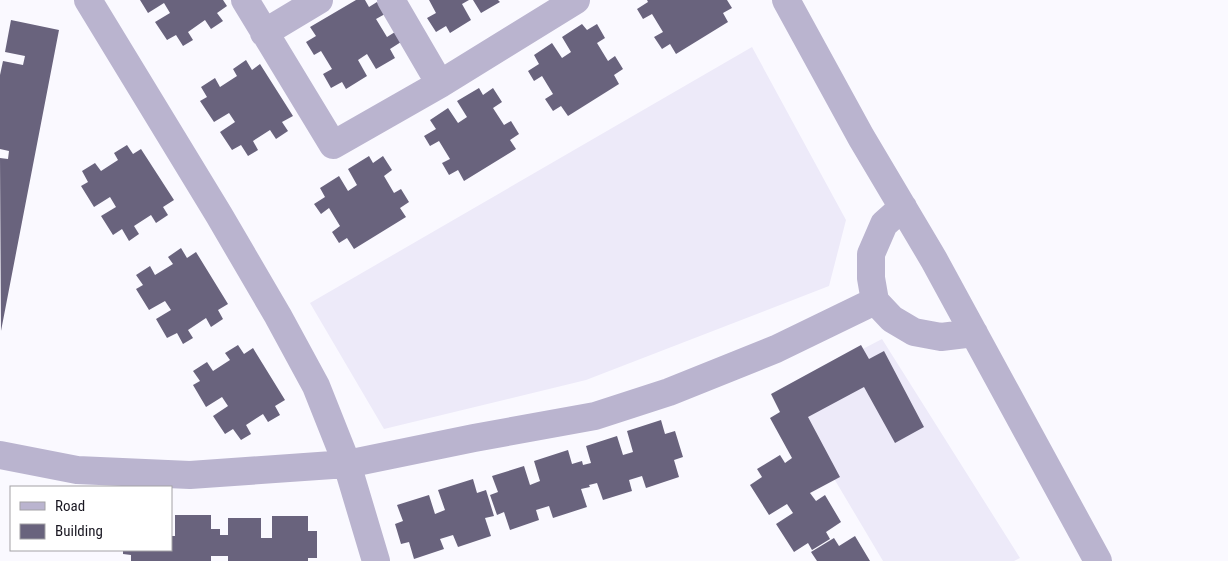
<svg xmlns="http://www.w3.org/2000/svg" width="1228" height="561" font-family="'Roboto Condensed',sans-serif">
  <rect width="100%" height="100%" fill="#faf9ff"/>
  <path fill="#edeaf9" d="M752,47L846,220L829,286L586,380L384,429L310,303Z
    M882,339L1020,558L1014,561H883L782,391Z"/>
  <path fill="#69637d" d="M140,0H223L227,6L217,13L223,21L211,29L205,20L188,32L193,40L183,46L176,35L167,40L155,22L170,13L164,3L148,13Z
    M356,0H365L369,7L377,2L385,14L376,19L387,37L395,32L401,42L390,49L395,58L376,69L367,54L358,60L367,76L346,89L342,82L331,88L323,74L332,69L321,51L314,55L306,42L316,36L310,27Z
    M429,0H469L462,4L471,20L450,33L446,26L436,32L427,18L436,13Z
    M473,0H498L500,2L481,13Z
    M647,0H727L732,8L723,13L728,22L676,54L670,44L662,49L654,37L663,32L652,14L643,19L637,9L648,2Z
    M11,20L59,30L1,331L0,158L8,159L9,151L0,149V75L3,61L23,65L25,56L5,52Z
    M582,24L587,30L597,24L605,38L597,43L608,61L615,56L623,69L614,75L619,84L568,116L561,106L553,111L545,99L553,94L542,76L534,81L528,71L539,64L534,55L552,43L562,58L571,52L562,37Z
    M246,60L252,70L260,64L293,116L282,122L288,131L276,139L270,130L253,141L258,150L248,156L241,145L232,150L220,132L235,122L229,113L214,122L200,101L207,97L201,87L215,78L220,87L237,76L233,69Z
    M479,88L483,95L493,88L502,102L493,108L504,125L511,121L519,134L510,140L516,149L464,181L458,170L449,175L442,163L450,159L439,141L430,146L424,136L436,129L430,120L448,108L458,123L467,117L457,101Z
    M127,145L133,154L141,149L174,200L163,207L168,215L156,223L151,215L134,226L139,234L129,241L122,229L113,235L101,216L116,207L110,197L94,207L81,186L88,182L82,171L95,163L101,171L118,160L114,153Z
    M369,156L373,163L383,156L392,170L384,176L394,193L401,189L409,202L400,208L406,217L354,249L347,238L339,243L332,232L340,226L329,208L321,214L314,204L325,197L320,188L339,176L348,191L357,185L348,169Z
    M181,248L187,258L196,252L228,304L218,310L223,319L211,327L206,318L188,330L193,338L183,344L177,333L167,338L156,319L171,310L165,301L149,310L136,289L143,285L136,275L150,266L155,275L173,264L168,257Z
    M238,345L244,354L253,348L285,400L275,406L280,415L268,422L263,414L246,425L251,434L241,440L233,429L225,434L213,416L228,406L222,397L206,407L193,385L200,381L193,371L207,362L213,371L230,360L225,353Z
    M861,345L869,359L884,351L924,427L895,443L864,387L808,417L840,477L810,493L816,501L825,495L841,522L826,532L830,539L812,550L808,543L794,552L776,524L793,513L787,504L769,515L750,485L762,477L757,469L780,455L785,463L792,458L770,418L780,412L771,394Z
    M661,420L665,434L675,431L683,457L674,460L679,477L646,488L642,476L629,480L632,491L603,500L597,483L589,485L590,487L581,489L587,507L553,518L549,506L536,510L539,520L510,530L504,512L497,515L490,495L498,492L492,476L524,466L530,485L540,481L534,461L568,450L572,464L582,461L583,465L591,463L586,446L617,436L623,455L633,452L627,431Z
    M473,479L477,493L486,490L494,516L485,518L491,536L458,547L453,535L440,539L444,549L414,559L409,542L401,544L395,524L403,521L397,505L429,495L435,514L445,510L438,490Z
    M175,515H211V529H220V535H228V518H261V538H272V516H308V531H317V558H308V561H228V556H211V561H131V555L123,554V550H171V536H175Z
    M855,536L870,561H817L811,552L834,538L839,546Z"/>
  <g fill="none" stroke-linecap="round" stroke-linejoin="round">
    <path stroke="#bab4cf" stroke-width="28" d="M88,0L219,215L278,316L316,386L347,464L376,561
      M245,0L333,145L440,84L576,0
      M391,0L440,84
      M786,0L861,137L934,260L1098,561
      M264,33L319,0
      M903,207L884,224L871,254V278L875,301L892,319L914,332L941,337L974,333
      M0,455L77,470L190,475L347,464L474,438L595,416L669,392L776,349L875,301"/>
  </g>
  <rect x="10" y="486" width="162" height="65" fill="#ffffff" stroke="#a3a2a6"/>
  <rect x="20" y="502" width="25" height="8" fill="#bab4cf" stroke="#a3a2a6"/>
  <text x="55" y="511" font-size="15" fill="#191721">Road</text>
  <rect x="20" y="524" width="25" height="15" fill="#69637d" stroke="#a3a2a6"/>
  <text x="55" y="536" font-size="15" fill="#191721">Building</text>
</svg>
